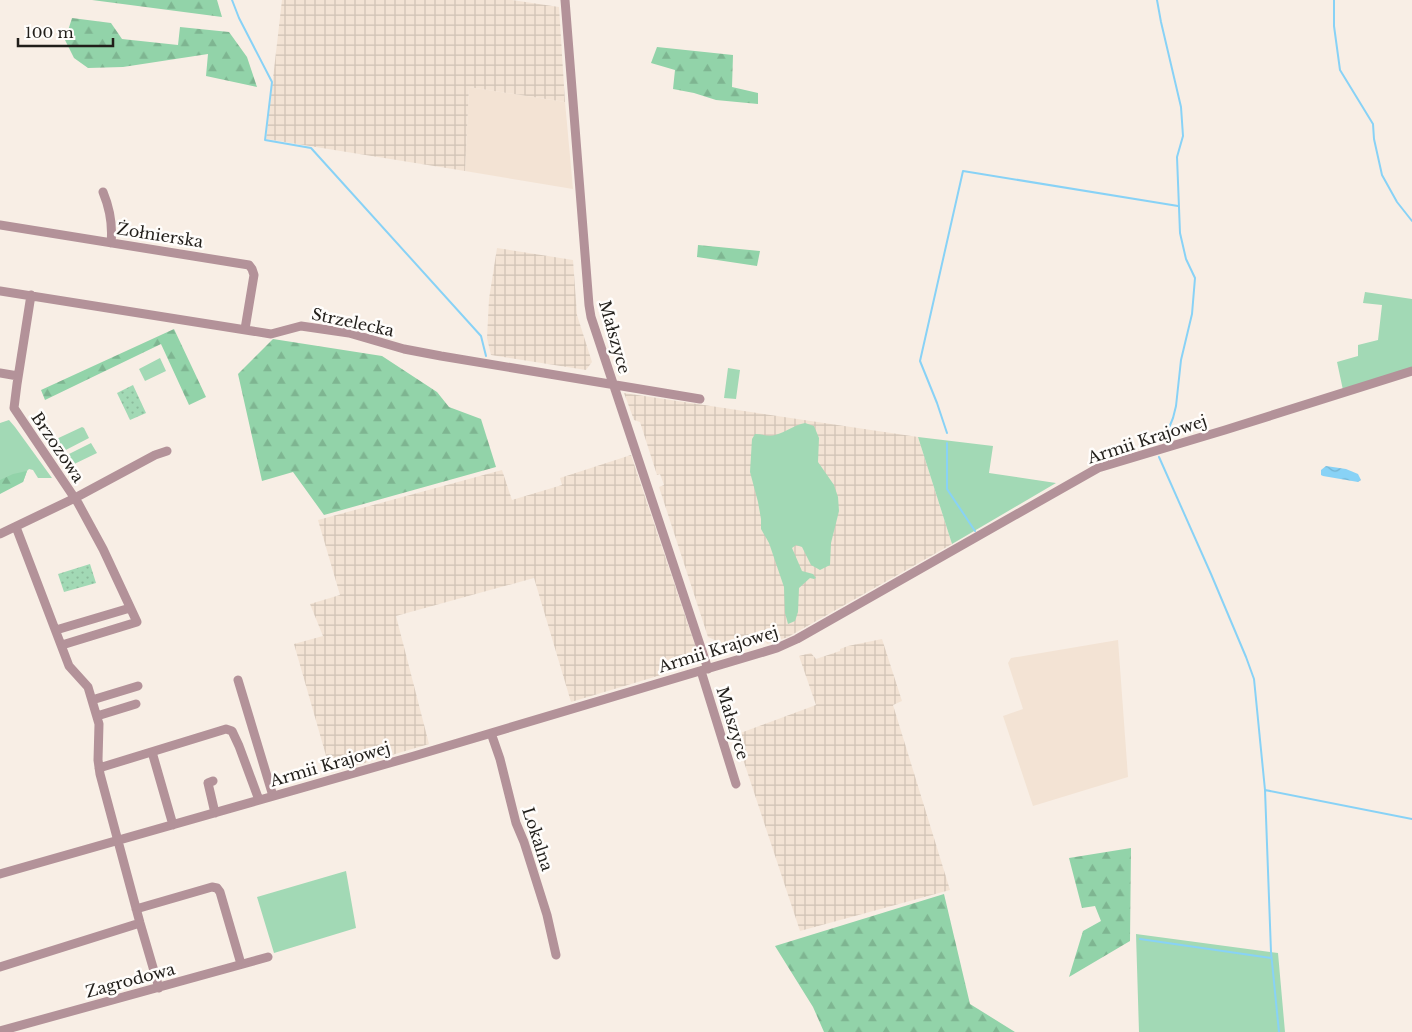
<svg xmlns="http://www.w3.org/2000/svg" width="1412" height="1032" font-family="'Libre Baskerville',serif">
  <defs>
    <pattern id="industrial-grid" width="8" height="8" patternUnits="userSpaceOnUse" patternTransform="scale(1.25)"><rect width="8" height="8" fill="#f3e3d4"/><path d="M0 4h8M4 0v8" fill="none" stroke="#d0c2b5"/></pattern>
    <pattern id="forest-firs" width="22" height="20" patternUnits="userSpaceOnUse" patternTransform="scale(1.25)"><rect width="22" height="20" fill="#92d3a9"/><path d="M5 1l3.5 6h-7zM16 11l3.5 6h-7z" fill="#7eb591"/></pattern>
    <pattern id="park-dots" width="8" height="8" patternUnits="userSpaceOnUse" patternTransform="scale(1.25)"><rect width="8" height="8" fill="#a2d9b5"/><path d="M2 2h.1M6 6h.1" fill="none" stroke="#8bba9b" stroke-width="1.8" stroke-linecap="round"/></pattern>
    <pattern id="water-waves" width="16" height="10" patternUnits="userSpaceOnUse" patternTransform="scale(1.25)"><rect width="16" height="10" fill="#88d2f6"/><path d="M0 5q4-4 8 0t8 0" fill="none" stroke="#75b4d2"/></pattern>
  </defs>
  <rect width="100%" height="100%" fill="#f8eee5"/>
  <path fill="#f3e3d4" d="M469,87L565,102L573,189L465,171Z
    M1118,640L1128,777L1033,806L1003,716L1023,709L1008,663L1011,658Z"/>
  <path fill="url(#industrial-grid)" d="M282,0H512L559,7L565,102L469,87L465,171L266,139Z
    M497,248L573,260L577,315L592,362L586,370L491,355L487,338L489,299Z
    M624,393L918,437L952,544L788,637L767,644L765,640L742,647L739,645L732,648L708,637L659,487L664,485L660,474L657,475L640,422L634,420Z
    M631,455L701,663L571,702L534,578L396,616L429,744L331,773L294,644L323,636L310,604L340,595L318,520L502,470L512,500L562,485L560,478Z
    M882,639L902,701L893,705L950,890L800,931L735,735L816,705L799,656L811,653L816,659L840,651V649L848,646Z"/>
  <path fill="#a2d9b5" d="M1365,292L1412,299V367L1343,390L1337,362L1358,356V345L1378,340L1382,305L1363,303Z
    M160,358L166,371L145,381L139,369Z
    M728,368L740,370L736,399L724,398Z
    M9,420L15,427L52,478H38L33,470L29,469L27,471L23,482L0,480V423Z
    M805,423L814,426L819,438L818,462L834,485L838,497L839,511L831,543L830,565L820,570L811,565L802,547L796,545L792,548L802,571L813,574L816,578L814,579L810,578L799,588L798,612L795,621L788,624L785,613L784,587L769,543L761,529V519L758,502L750,472L752,439L755,434C762,434 769,437 775,435C786,432 794,425 805,423Z
    M82,427L84,428L89,438L58,454L50,442Z
    M918,437L993,446L989,473L1056,483L952,544Z
    M91,443L97,453L68,467L61,458Z
    M346,871L356,928L274,953L257,897Z
    M1136,934L1278,953L1285,1032H1139Z"/>
  <path fill="url(#forest-firs)" d="M92,0H217L222,17Z
    M72,18L111,23L122,39L178,45L180,27L229,32L247,57L257,87L206,76L208,54L123,67L88,68L74,58L65,40Z
    M657,47L733,55L732,87L758,93V104L716,100L694,93L673,89L675,70L651,63Z
    M698,245L760,251L757,266L697,257Z
    M174,329L206,397L189,405L161,344L45,400L41,390Z
    M273,339L382,356L437,392L449,407L481,419L496,467L324,515L293,472L262,481L238,374Z
    M27,471L23,482L0,494V480L13,474Z
    M1131,848L1130,941L1069,977L1083,931L1101,921L1095,906L1082,908L1069,858Z
    M944,894L970,1004L1015,1032H824L813,1007L775,946Z"/>
  <path fill="url(#park-dots)" d="M133,385L146,413L130,420L117,393Z
    M90,564L96,583L64,592L58,574Z"/>
  <path fill="url(#water-waves)" d="M1326,466L1346,469L1358,474L1361,480L1358,482L1323,476L1321,475V470Z"/>
  <g fill="none" stroke-linecap="round" stroke-linejoin="round">
    <path stroke="#88d2f6" stroke-width="2" d="M232,0L239,18L272,82L265,140L311,148L481,336L486,356
      M1157,0L1161,22L1181,107L1183,136L1177,157L1180,233L1186,259L1195,278L1192,314L1181,360L1176,406L1173,418L1164,440
      M1334,0V26L1340,70L1373,124L1374,139L1382,175L1397,202L1412,221
      M947,433L937,403L920,361L963,171L1178,206
      M947,443V489L975,531
      M1159,457L1211,574L1246,657L1254,679L1265,790L1271,952L1279,1032
      M1265,790L1412,819
      M1140,939L1271,958"/>
    <path stroke="#b39299" stroke-width="9" d="M565,0L589,305L591,317L708,669
      M103,192C110,209 113,224 111,243
      M0,225L249,265L252,269L254,275L245,329
      M0,291L271,334L301,326L349,333L404,349L441,356L700,399
      M31,295L17,384L14,408L78,503L103,549L137,622L62,645
      M0,373L18,376
      M16,527L69,666L88,687L99,724L98,760L100,774L140,923L159,988
      M0,534L75,498L155,455L167,451
      M56,630L130,608
      M701,671L736,784
      M238,680L273,796
      M92,700L138,686
      M97,716L136,704
      M491,733L500,759L516,823L524,842L547,915L556,955
      M152,752L173,825
      M99,768L226,729L232,731L239,746L259,800
      M213,781L208,783L215,813
      M0,874L414,756L777,648L797,639L1098,468L1225,430L1412,371
      M136,909L212,887L217,888L220,892L241,964
      M0,967L140,923
      M0,1031L268,957"/>
  </g>
  <g text-anchor="middle" dominant-baseline="central" stroke-width="5" stroke-linejoin="round" paint-order="stroke">
    <g font-size="16" fill="#211e1a" stroke="#fffdfb">
      <text transform="translate(160 235) rotate(9)">Żołnierska</text>
      <text transform="translate(353 322) rotate(12)">Strzelecka</text>
      <text transform="translate(615 337) rotate(74)">Małszyce</text>
      <text transform="translate(1147 439) rotate(-18)">Armii Krajowej</text>
      <text transform="translate(58 447) rotate(56)">Brzozowa</text>
      <text transform="translate(718 649) rotate(-17)">Armii Krajowej</text>
      <text transform="translate(733 723) rotate(73)">Małszyce</text>
      <text transform="translate(330 764) rotate(-16)">Armii Krajowej</text>
      <text transform="translate(538 839) rotate(72)">Lokalna</text>
      <text transform="translate(130 980) rotate(-15)">Zagrodowa</text>
    </g>
  </g>
  <path d="M18 38v8h95v-8" fill="none" stroke="#211e1a" stroke-width="2.5"/>
  <text x="25" y="38" font-size="15" fill="#211e1a" stroke="#fffdfb" stroke-width="4" paint-order="stroke">100 m</text>
</svg>
